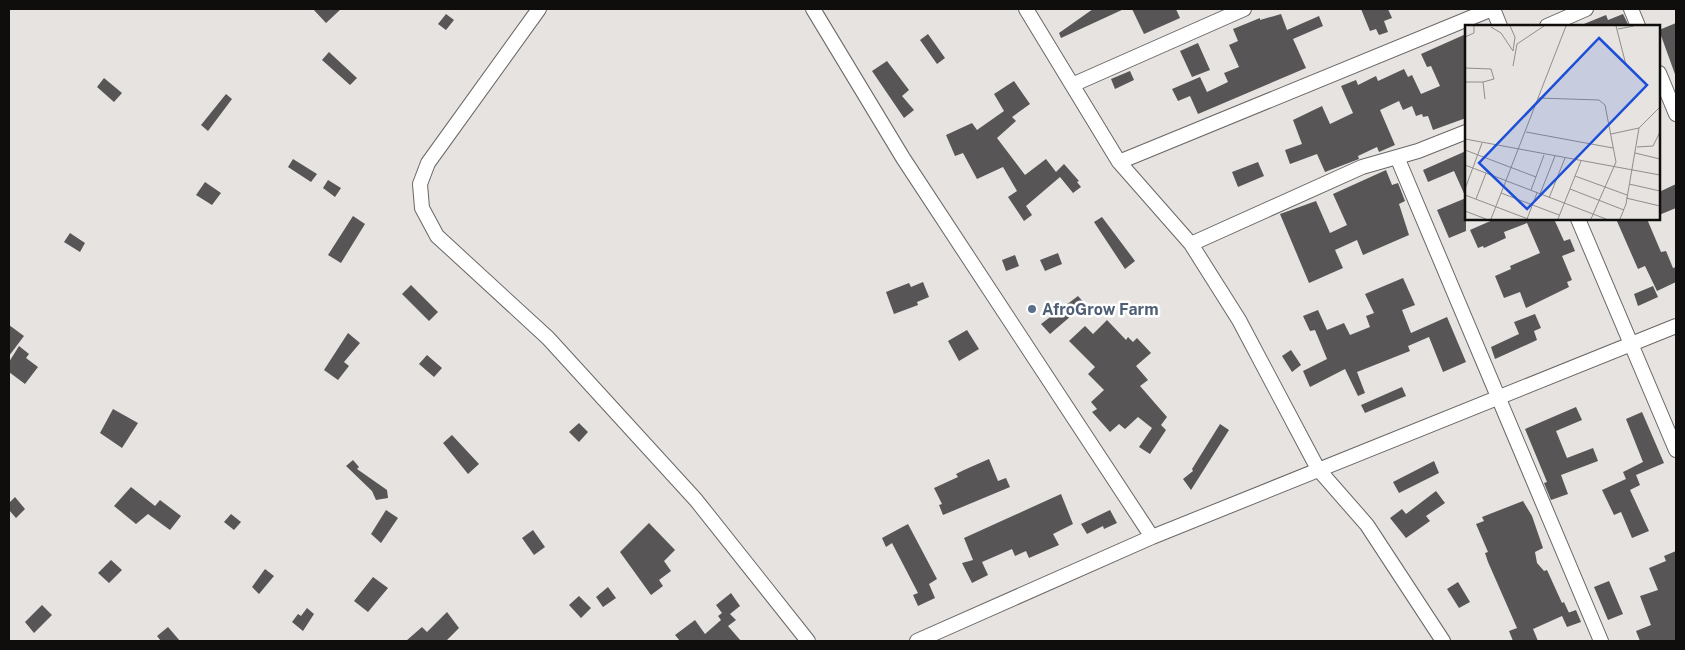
<svg xmlns="http://www.w3.org/2000/svg" width="1685" height="650" font-family="'Public Sans',sans-serif">
  <rect width="100%" height="100%" fill="#e6e3e1"/>
  <path fill="#575556" d="M313,9H341L326,23Z
    M1093,9H1124L1061,38L1059,33Z
    M1132,9H1176L1180,18L1144,34Z
    M1361,9H1388L1392,18L1384,21L1388,32L1379,35L1376,29L1370,31Z
    M446,14L454,20L446,30L438,24Z
    M1281,14L1287,30L1319,16L1323,26L1293,39L1306,68L1198,114L1190,96L1178,101L1172,89L1200,77L1207,92L1228,82L1224,73L1239,67L1229,45L1238,41L1233,29L1260,18V20Z
    M1623,14L1629,26H1579L1606,15L1608,20Z
    M1676,23V77L1659,30Z
    M928,34L945,58L937,64L920,40Z
    M1466,34V118L1433,130L1428,116L1423,117L1422,114L1416,116L1412,106L1403,110L1399,101L1380,110L1395,145L1379,152L1377,147L1358,156L1359,159L1325,172L1317,154L1290,164L1285,150L1302,144L1293,120L1322,106L1330,124L1353,113L1341,86L1356,80L1358,85L1376,76L1378,81L1404,69L1408,77L1412,75L1421,94L1440,86L1431,66L1427,67L1421,54Z
    M1198,43L1210,70L1192,77L1180,51Z
    M329,52L357,78L350,85L322,60Z
    M887,61L909,90L902,96L914,110L904,118L872,71Z
    M1130,71L1134,80L1115,89L1111,79Z
    M104,78L122,93L114,102L97,87Z
    M1014,81L1030,104L1012,117L1016,121L997,138L1025,175L1046,159L1056,172L1064,164L1079,181L1077,182L1081,187L1073,193L1060,177L1026,206L1032,215L1024,221L1008,197L1017,191L1003,167L977,179L963,153L955,156L946,135L972,123L977,130L1004,111L994,94Z
    M226,94L232,99L208,131L201,125Z
    M1466,151V231L1449,238L1437,210L1466,198L1454,171L1428,182L1423,170Z
    M293,159L317,174L311,182L288,167Z
    M1258,162L1264,176L1238,187L1232,172Z
    M1386,170L1392,185L1398,183L1405,201L1399,204L1409,235L1363,255L1357,240L1335,250L1343,268L1309,283L1280,214L1316,201L1330,233L1347,225L1333,194Z
    M328,180L341,188L335,197L323,188Z
    M205,182L221,193L212,205L196,195Z
    M1676,184V208L1659,215V192Z
    M353,216L365,224L341,263L328,255Z
    M1102,217L1135,261L1125,269L1094,222Z
    M1495,219H1554L1564,241L1570,239L1575,251L1562,256L1572,280L1567,282L1569,287L1526,308L1520,292L1504,298L1495,276L1511,269L1510,266L1540,253L1527,223L1504,232L1506,238L1484,248L1483,246L1478,248L1470,230Z
    M1616,219H1647L1661,252L1666,251L1673,268L1676,267V282L1657,291L1645,266L1638,269Z
    M70,233L85,243L80,252L64,242Z
    M1058,253L1062,264L1045,271L1040,260Z
    M1015,255L1019,266L1006,271L1002,260Z
    M1403,278L1415,305L1402,310L1411,333L1447,317L1466,362L1443,372L1429,337L1408,346L1410,351L1357,372L1365,393L1358,396L1345,369L1310,387L1303,371L1327,359L1315,330L1310,331L1303,316L1318,310L1327,330L1344,323L1350,335L1370,327L1366,316L1374,313L1365,294Z
    M923,282L929,297L917,302L918,305L894,314L886,292L909,283L911,287Z
    M411,285L438,312L429,321L402,294Z
    M1653,286L1658,297L1638,306L1634,294Z
    M1078,296L1085,304L1050,334L1041,324Z
    M1535,314L1541,328L1534,331L1537,340L1495,359L1491,347L1519,334L1514,322Z
    M1107,320L1126,340L1128,337L1133,342L1137,338L1151,353L1136,366L1148,380L1140,386L1167,417L1161,425L1166,430L1150,454L1139,447L1152,428L1138,417L1125,429L1119,424L1110,432L1092,412L1097,409L1091,402L1104,390L1088,374L1095,367L1069,341L1085,326L1093,334Z
    M9,325L24,336L9,356Z
    M967,330L979,349L959,361L948,341Z
    M348,333L360,343L344,362L349,366L338,380L324,370Z
    M19,346L29,354L26,358L38,367L25,384L9,372V362Z
    M1291,350L1301,365L1292,372L1282,356Z
    M427,355L442,368L434,377L419,364Z
    M1402,387L1406,396L1365,413L1361,405Z
    M1576,407L1582,420L1556,431L1567,458L1593,448L1598,461L1561,475L1568,494L1551,500L1544,483L1547,482L1525,429Z
    M113,409L138,423L122,448L100,433Z
    M1642,412L1664,463L1636,475L1640,485L1630,490L1649,531L1632,538L1621,512L1614,515L1602,490L1626,479L1623,472L1643,462L1626,419Z
    M579,423L588,432L579,442L569,432Z
    M1220,424L1229,430L1191,490L1183,479L1193,471L1192,469Z
    M452,435L479,464L468,474L443,443Z
    M989,459L998,481L1006,478L1010,487L943,515L939,505L942,504L934,488L958,477L956,474L964,470Z
    M353,460L359,467L357,469L387,490L388,498L376,500L372,491L346,466Z
    M1434,461L1439,473L1399,493L1393,482Z
    M131,487L155,506L160,500L181,516L170,530L148,514L136,524L114,506Z
    M1436,491L1445,503L1426,516L1430,521L1406,538L1390,518L1402,509L1406,514Z
    M1061,494L1073,524L1053,534L1059,545L1029,558L1026,551L1015,556L1012,549L982,562L988,575L972,583L962,563L973,560L964,538Z
    M15,497L25,509L16,518L9,510V503Z
    M1523,501L1532,516L1543,548L1535,552L1537,563L1544,571L1547,570L1562,603L1564,602L1569,613L1562,615L1576,610L1581,622L1567,627L1562,616L1533,629L1538,641H1513L1509,631L1517,628L1488,562L1485,553L1488,552L1476,524L1484,521L1482,517Z
    M386,510L398,518L381,543L371,534Z
    M1110,510L1117,523L1104,529L1103,526L1087,534L1081,524Z
    M231,514L241,522L234,530L224,522Z
    M649,523L675,550L664,561L671,571L659,580L663,586L651,595L620,552Z
    M908,524L937,579L929,584L935,598L918,606L913,595L918,593L892,543L886,547L882,538Z
    M533,530L545,547L534,555L522,538Z
    M1676,551V641H1640L1636,631L1651,625L1640,596L1658,590L1649,568L1666,561L1664,556Z
    M111,560L122,570L109,583L98,573Z
    M265,569L274,576L259,594L252,587Z
    M373,577L388,588L368,612L354,601Z
    M1609,581L1623,614L1608,620L1594,587Z
    M1458,582L1470,602L1459,608L1447,589Z
    M608,587L616,598L603,607L596,597Z
    M731,593L740,606L730,614L736,620L728,626L741,641H680L675,635L695,620L705,634L721,620L718,616L722,613L716,605Z
    M579,596L591,608L581,618L569,605Z
    M42,605L52,615L34,633L25,622Z
    M307,608L314,614L303,631L292,622L298,614L301,616Z
    M447,612L459,628L446,641H406L422,627L427,632Z
    M168,627L180,641H161L157,636Z"/>
  <g fill="none" stroke-linecap="round" stroke-linejoin="round">
    <g stroke="#6a6765" stroke-width="16">
      <path id="minor" d="M539,9L428,163L420,184L422,208L437,236L548,338L696,500L808,641
        M813,9L903,158L1152,537
        M1026,9L1119,162L1191,244L1239,320L1318,469L1367,525L1443,641
        M1493,9L1500,26
        M1631,9L1638,26
        M1547,26L1586,9
        M1659,73L1676,114
        M1072,85L1244,9
        M1397,157L1601,641
        M1119,162L1492,9
        M1578,219L1676,450
        M1191,244L1362,167L1418,151L1466,132
        M917,641L1152,537L1676,326"/>
    </g>
    <use href="#minor" stroke="#fff" stroke-width="14"/>
  </g>
  <circle fill="#5c6f8a" stroke="#fff" stroke-width="2" cx="1032" cy="309" r="5"/>
  <g text-anchor="middle" dominant-baseline="central" stroke-width="5" stroke-linejoin="round" paint-order="stroke">
    <g font-size="16" font-weight="bold" fill="#4e5e75" stroke="#fff" text-anchor="start">
      <text x="1042" y="309">AfroGrow Farm</text>
    </g>
  </g>
  <g transform="translate(1465 25)">
    <rect width="195" height="195" fill="#e6e3e1"/>
    <path fill="none" stroke="#908e8c" stroke-width="1" d="M45,1L50,12L48,26M151,1L161,40M26,2L36,8L48,26M153,4L169,1M0,12L9,8V1M48,41L52,19L79,1M0,43L26,44L29,54L18,57M0,57H18L20,74M73,73L134,75L140,80L151,137L126,194M61,107L148,123M146,109L174,103L195,82M0,114L195,150M172,122L188,121L195,107M0,125L71,152M170,128L195,134M0,140L141,194M110,151L162,170M164,159L195,166M0,164L17,118M105,164L159,185M66,165L79,130M36,168L94,190M75,169L90,131M0,170L63,194M84,173L100,133M161,173L195,181M11,174L21,148M0,186L21,194M26,194L101,1M62,194L72,168M93,194L116,136M155,194L161,179L174,103"/>
    <path fill="#1d4ed8" fill-opacity="0.15" stroke="#1d4ed8" stroke-width="2.5" d="M134,13L182,60L62,184L14,138Z"/>
    <rect width="195" height="195" fill="none" stroke="#0f0e0d" stroke-width="2.5"/>
  </g>
  <rect width="1685" height="650" fill="none" stroke="#0f0e0d" stroke-width="20"/>
</svg>
